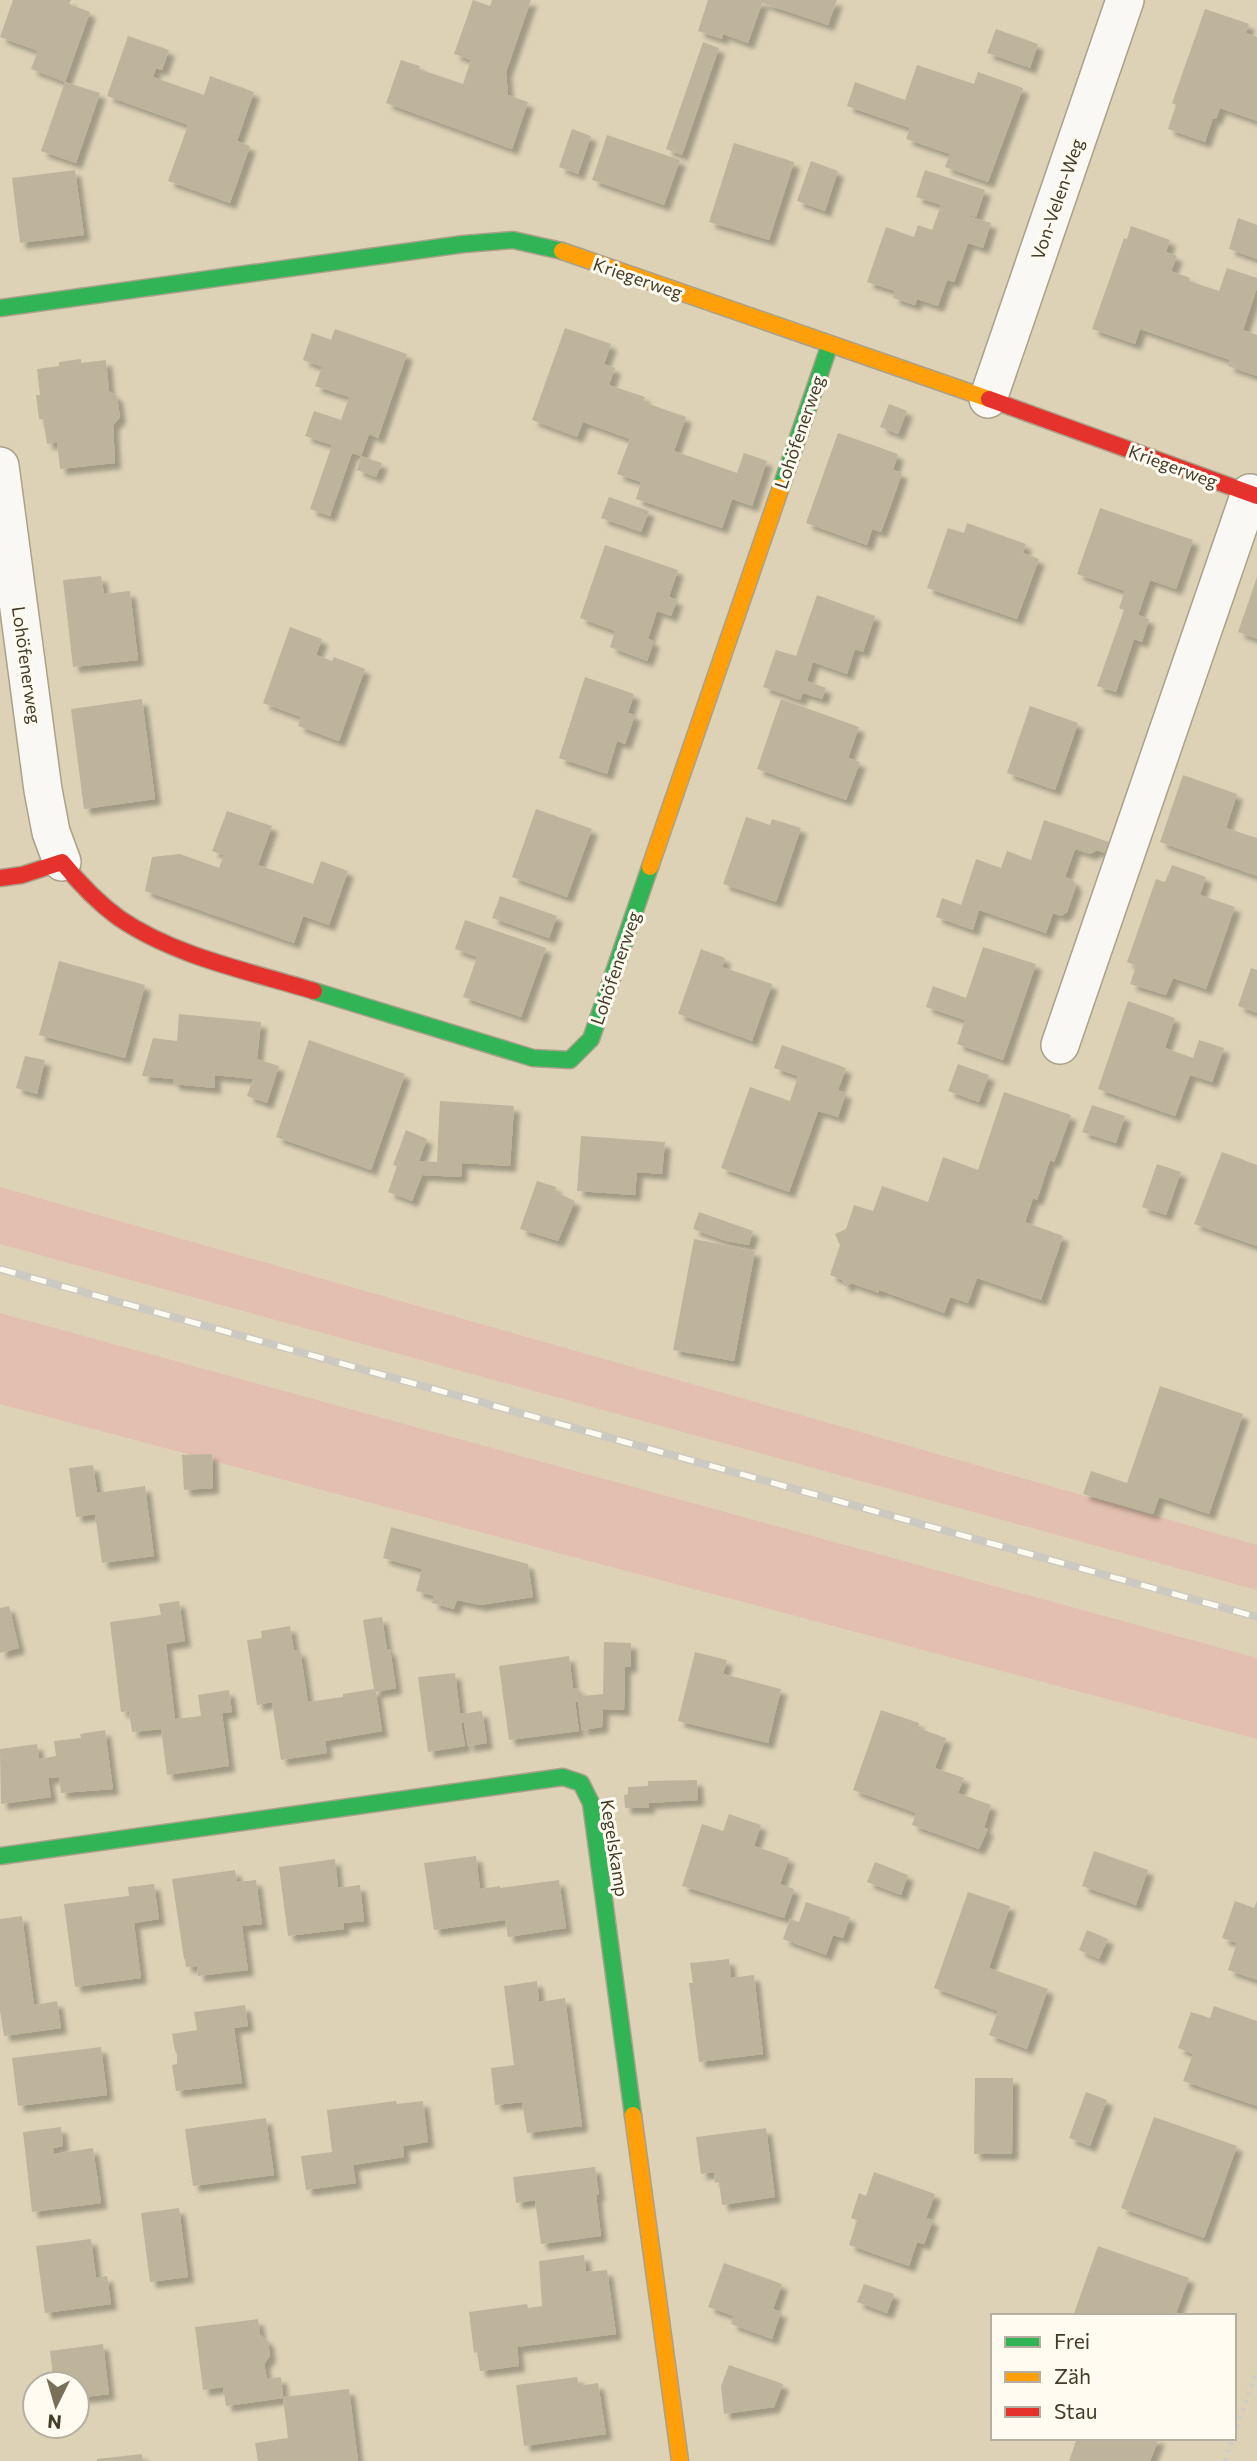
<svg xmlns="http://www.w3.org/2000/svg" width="1257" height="2461" font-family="Commissioner,sans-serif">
  <defs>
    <filter id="shadow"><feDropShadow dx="6" dy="6" stdDeviation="2" flood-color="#0004"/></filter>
  </defs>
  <rect width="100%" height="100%" fill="#ddd2b6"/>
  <path fill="#e2bfae" d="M0,1187L1257,1545V1590L0,1244Z
    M0,1313L1257,1658V1739L0,1404Z"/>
  <path fill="#beb49c" filter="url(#shadow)" d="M13,0H71L69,4L90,12L65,82L31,69L38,51L0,37Z
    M473,0L490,6L492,0H531L506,72L508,95L528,102L512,149L386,103L401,60L420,66L419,69L463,84L471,60L454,54Z
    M708,0H837L828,25L762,3L748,43L723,34L722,39L698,31Z
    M1205,9L1249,24L1246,33L1257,37V121L1220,108L1216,119L1213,118L1205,142L1168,129L1176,105L1172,103Z
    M996,29L1038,44L1030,68L987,53Z
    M128,36L169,50L162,70L156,68L153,77L204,95L210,76L254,92L237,141L250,146L230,203L168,181L188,125L107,96Z
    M703,42L719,48L682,155L666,149Z
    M917,65L974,84L978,72L1023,88L988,182L945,167L950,154L906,139L910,128L847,106L855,82L905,100Z
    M65,82L100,93L76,163L41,151Z
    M572,129L591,136L578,174L559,167Z
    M607,135L680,160L664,205L592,180Z
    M734,143L794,162L769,240L709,222Z
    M811,161L838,171L825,211L797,201Z
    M75,170L84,235L20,243L12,178Z
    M925,170L985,190L976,217L955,212L991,223L983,248L968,243L954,282L947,280L938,306L917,299L915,305L893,298L895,291L867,282L886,227L914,237L918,225L932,230L941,205L916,197Z
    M1238,218L1257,225V259L1229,249Z
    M1131,226L1170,240L1166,252L1177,256L1171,271L1190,278L1189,281L1219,291L1227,268L1257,278V288L1243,330L1257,335V376L1228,366L1230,360L1140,329L1135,344L1092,329L1124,238L1127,239Z
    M565,328L611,344L604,364L615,368L609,385L645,397L643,402L686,417L674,451L737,473L744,453L767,461L752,506L732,499L722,528L636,499L641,482L617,474L630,439L583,422L577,437L532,420Z
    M335,329L407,354L378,438L369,434L361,456L382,463L376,477L357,470L361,456L352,453L330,516L310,509L332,445L305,436L314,411L341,420L349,397L315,386L322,367L303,360L312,333L331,340Z
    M81,359V363L106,360L109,391L117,396L120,417L113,425L115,463L60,469L57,442L47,444L43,419H39L36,395H40L37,369L59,366V362Z
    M889,404L907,411L898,434L880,427Z
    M838,433L898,454L893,470L902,473L892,502L881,532L872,529L867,545L806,523Z
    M609,497L649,511L641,532L601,518Z
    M1100,508L1193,540L1176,589L1150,580L1138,615L1149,619L1142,642L1134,639L1116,692L1097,686L1124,610L1119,608L1125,591L1077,574Z
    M967,523L1026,544L1023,553L1039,559L1017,619L927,588L948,528L964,533Z
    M605,545L678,570L669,597L677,600L671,616L657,611L648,639L654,641L647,661L610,647L615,631L580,618Z
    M101,576L104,594L130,591L138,660L73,667L63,580Z
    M1257,577V639L1238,632Z
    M817,595L875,616L863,652L855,649L847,674L813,662L807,681L826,688L822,699L803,693L800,700L763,687L776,650L796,656Z
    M290,627L322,639L316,655L332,661L334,657L365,669L339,741L298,726L301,717L263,703Z
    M585,677L634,694L628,713L635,715L625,744L617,741L607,774L559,758Z
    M142,699L155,799L84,809L71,709Z
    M781,699L859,727L848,758L860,762L846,800L757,769Z
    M1030,706L1078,723L1055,790L1007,773Z
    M1183,775L1237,794L1226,828L1257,838V876L1160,842Z
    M536,809L592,829L567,897L512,877Z
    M227,811L272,826L258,865L313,884L321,861L348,871L329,925L303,916L294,943L145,891L152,857L180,854L219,868L224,855L212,851Z
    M746,817L770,825L772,819L801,828L776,902L723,884Z
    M1044,820L1112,843L1108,854L1097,850L1090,854L1075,849L1065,877L1073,880L1076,886L1067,912L1061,916L1053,913L1046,933L979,910L973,930L936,917L942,898L961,905L976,859L1001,868L1007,851L1031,860Z
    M1172,865L1206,877L1200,895L1235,907L1206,989L1173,978L1166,995L1130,984L1136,966L1127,962L1156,879L1165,882Z
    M500,896L557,916L549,938L492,918Z
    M465,920L546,948L521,1017L463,997L477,957L455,949Z
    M983,947L1036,964L1003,1060L957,1044L965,1020L926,1007L933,986L966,998Z
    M701,949L725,958L722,967L772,984L752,1041L678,1014Z
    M59,961L145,985L125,1058L39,1035Z
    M1251,968L1257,970V1013L1238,1006Z
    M1128,1001L1175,1018L1165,1048L1193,1058L1199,1040L1224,1048L1212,1082L1190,1075L1175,1116L1098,1089Z
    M179,1014L261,1022L257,1059L279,1066L267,1103L247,1096L253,1079L215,1075V1088L173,1084V1079L142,1076L153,1038L177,1041Z
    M309,1040L405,1074L371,1170L276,1137Z
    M782,1045L846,1068L838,1090L846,1093L838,1117L818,1111L789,1192L721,1168L750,1087L790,1101L798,1076L774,1068Z
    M25,1056L45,1060L37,1094L16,1088Z
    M958,1064L989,1075L979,1102L948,1091Z
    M1004,1092L1071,1115L1054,1162L1050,1160L1037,1200L1033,1198L1025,1222L1063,1236L1041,1300L977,1278L968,1303L950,1297L944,1313L879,1290V1293L851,1283L845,1287L842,1280L830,1275L840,1245L835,1234L846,1229L854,1205L873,1211L882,1186L928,1202L943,1157L978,1170Z
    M440,1101L514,1106L510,1166L462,1163L461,1177L422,1175L412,1201L388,1192L397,1166L393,1165L406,1130L427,1139L419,1161L437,1162Z
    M1092,1105L1125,1116L1116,1143L1082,1132Z
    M581,1136L665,1142L662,1174L637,1172L635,1195L577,1191Z
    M1222,1152L1257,1165V1246L1194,1224Z
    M1157,1164L1181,1172L1166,1215L1142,1207Z
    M537,1181L556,1187L555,1192L575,1201L558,1241L520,1229Z
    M699,1212L753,1231L749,1245L726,1241L693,1229Z
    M694,1239L755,1251L734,1361L673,1350Z
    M1160,1386L1243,1414L1209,1514L1159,1497L1153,1514L1083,1494L1091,1471L1127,1483Z
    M212,1454L213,1488L184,1490L182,1455Z
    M93,1465L97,1493L145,1486L154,1556L102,1563L95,1514L76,1517L69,1468Z
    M391,1527L528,1564L533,1597L480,1605L457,1600L454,1609L432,1603L434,1596L416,1591L422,1569L383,1558Z
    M179,1601L185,1641L166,1644L175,1719L201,1716L198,1695L229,1690L232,1712L222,1713L229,1766L167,1775L161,1729L132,1732L129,1711L121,1712L110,1622L161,1615L159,1604Z
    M9,1606L19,1648L0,1653V1608Z
    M382,1617L387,1650L390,1649L396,1688L376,1692L382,1731L325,1741L327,1753L281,1760L272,1702L257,1705L247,1640L262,1638L261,1631L290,1626L294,1651L300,1650L308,1702L343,1697V1694L374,1689L363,1620Z
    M604,1642L631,1643V1667H625L624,1710L603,1709L602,1727L582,1730L578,1701L575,1702L579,1731L509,1740L499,1666L569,1656L573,1688H577L583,1696L603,1694Z
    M695,1652L727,1660L723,1674L781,1689L768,1743L678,1721Z
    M455,1673L460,1714L482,1711L487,1743L468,1746L464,1723H461L465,1746L428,1752L418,1677Z
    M881,1710L919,1723L918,1728L946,1738L935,1768L964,1778L958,1793L991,1805L984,1828L988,1829L979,1849L912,1825L916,1813L853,1790Z
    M105,1730L113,1789L61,1793L59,1777L48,1778L51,1797L1,1804L0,1749L37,1744L39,1759L56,1756L54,1741L81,1738L80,1734Z
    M697,1780L698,1800L649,1803V1808H625L624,1795L628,1794V1787L648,1786V1781Z
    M729,1814L761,1825L754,1846L789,1858L780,1884L794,1889L784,1918L682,1886L702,1824L723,1831Z
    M1094,1851L1148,1870L1136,1905L1082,1886Z
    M476,1856L480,1889L500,1886V1888L559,1880L566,1928L508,1937L505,1920L434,1930L424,1863Z
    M335,1859L338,1888L360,1885L364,1921L343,1923L344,1929L288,1936L279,1867Z
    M875,1862L908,1875L901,1895L867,1882Z
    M235,1870L237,1882L256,1880L262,1924L242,1926L248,1970L198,1976L197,1966L186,1967L185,1959H184L172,1879Z
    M154,1884L159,1919L134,1923L141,1978L75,1987L64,1904L129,1896L128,1887Z
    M968,1892L1010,1906L989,1968L1048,1989L1027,2049L989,2035L998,2011L934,1988Z
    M1235,1901L1254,1908L1257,1901V1980L1228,1970L1237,1943L1222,1938Z
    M806,1902L850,1917L843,1938L833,1935L826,1955L783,1939L790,1919L799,1922Z
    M22,1916L34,2005L57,2001L61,2028L4,2036L0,2011V1919Z
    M1087,1930L1108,1939L1099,1959L1079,1950Z
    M729,1959L731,1978L754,1975L763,2054L699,2062L689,1983H693L690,1963Z
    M537,1981L539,2002L565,1998L582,2126L527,2133L522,2102L495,2105L491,2068L514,2065L504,1986Z
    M245,2005L248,2026L234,2028L242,2083L176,2091L172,2065L177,2064V2054L175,2051L172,2034L197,2030L194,2012Z
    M1214,2006L1257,2021V2106L1183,2081L1193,2054L1178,2048L1191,2012L1210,2018Z
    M101,2047L107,2095L18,2106L12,2058Z
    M975,2078H1013L1012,2154H974Z
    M1086,2092L1107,2100L1090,2146L1069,2138Z
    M396,2101L397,2104L423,2101L428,2142L403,2146L404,2157L353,2165L356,2183L306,2190L301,2156L332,2152L327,2110Z
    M1154,2117L1237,2146L1204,2238L1121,2208Z
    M266,2118L274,2175L193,2186L185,2129Z
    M61,2127L63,2146L53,2148L54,2154L93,2148L101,2203L32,2212L23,2132Z
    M766,2128L775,2197L722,2205L719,2182L715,2183L714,2172L701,2174L696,2137Z
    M595,2167L599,2195H596L601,2236L541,2244L535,2200L516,2203L513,2177Z
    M874,2172L935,2194L926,2218L933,2220L924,2244L917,2242L909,2266L849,2245L857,2220L851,2218L859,2193L866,2196Z
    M179,2208L188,2277L150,2282L141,2213Z
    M91,2239L96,2278L107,2276L111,2304L45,2313L36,2246Z
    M1098,2246L1189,2278L1175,2316H1073Z
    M584,2255L586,2272L607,2270L616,2334L517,2347L519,2366L480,2371L477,2352L474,2353L469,2312L527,2304L528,2308L542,2306L539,2261Z
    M724,2263L782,2284L773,2309L781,2312L772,2339L731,2324L734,2316L708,2307Z
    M864,2284L894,2294L887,2313L857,2302Z
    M258,2319L260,2335L268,2341L270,2356L264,2364L267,2379L281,2377L283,2397L349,2389L358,2461H258L255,2443L288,2438L283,2398L226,2406L223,2387L203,2390L195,2327Z
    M103,2344L109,2394L77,2398V2384H54L50,2351Z
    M729,2365L783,2384L774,2407L724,2414L721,2386Z
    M577,2377L579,2386L598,2383L606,2434L524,2446L516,2385Z
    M1077,2438H1159L1150,2461H1069Z
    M142,2454L143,2461H97V2459Z"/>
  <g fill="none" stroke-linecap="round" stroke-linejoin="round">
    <g stroke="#aaa18b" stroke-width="40">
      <path id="street" d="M988,399L1125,0
        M0,466L43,790L51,832L62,862
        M1060,1045L1250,493"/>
    </g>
    <g stroke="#aaa18b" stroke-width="19">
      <path id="fast" d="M0,308L464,244L513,240L562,251
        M781,487L830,344
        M314,991L533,1058L570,1060L591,1039L650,867
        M0,1856L563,1777L581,1783L591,1803L633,2115"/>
    </g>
    <g stroke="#aaa18b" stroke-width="19">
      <path id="slow" d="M562,251L989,399
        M650,867L781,487
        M633,2115L680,2461"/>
    </g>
    <g stroke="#aaa18b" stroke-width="19">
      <path id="jam" d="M989,399L1257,496
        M0,878L22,875L62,862C79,883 97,902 119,918C176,957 249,971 314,991"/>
    </g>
    <path stroke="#d1cdc5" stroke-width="4.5" stroke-dasharray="3.5 5" stroke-linecap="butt" d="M1234,2435L1257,2370
      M1225,2461L1233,2438"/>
    <use href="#street" stroke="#faf8f4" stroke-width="37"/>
    <use href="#fast" stroke="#30b455" stroke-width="16"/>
    <use href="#slow" stroke="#ff9f0a" stroke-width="16"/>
    <use href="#jam" stroke="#e5322d" stroke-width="16"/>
    <g stroke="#ccc9c1" stroke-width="8">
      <path id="rail" d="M0,1269L1257,1617"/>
    </g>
    <use href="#rail" stroke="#fffbf1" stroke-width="5" stroke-dasharray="16" stroke-linecap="butt"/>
  </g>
  <g text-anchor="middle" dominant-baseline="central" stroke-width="6" stroke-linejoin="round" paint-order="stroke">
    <g font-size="18" fill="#443c28" stroke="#fffbf1">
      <text transform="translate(1057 199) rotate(-71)">Von-Velen-Weg</text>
      <text transform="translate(638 278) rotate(19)">Kriegerweg</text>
      <text transform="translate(799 432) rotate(-71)">Lohöfenerweg</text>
      <text transform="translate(1173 466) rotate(20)">Kriegerweg</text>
      <text transform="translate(27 665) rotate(82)">Lohöfenerweg</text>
      <text transform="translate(615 968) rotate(-71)">Lohöfenerweg</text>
      <text transform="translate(615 1848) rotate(81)">Kegelskamp</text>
    </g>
  </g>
  <rect x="991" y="2314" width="245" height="126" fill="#fffbf1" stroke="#b4afa1" stroke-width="2"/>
  <rect x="1005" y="2337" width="35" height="10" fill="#30b455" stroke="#b4afa1" stroke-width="2"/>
  <text x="1054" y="2349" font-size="21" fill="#443c28">Frei</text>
  <rect x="1005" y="2372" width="35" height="10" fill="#ff9f0a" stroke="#b4afa1" stroke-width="2"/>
  <text x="1054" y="2384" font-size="21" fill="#443c28">Zäh</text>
  <rect x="1005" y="2407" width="35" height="10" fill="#e5322d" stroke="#b4afa1" stroke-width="2"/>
  <text x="1054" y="2419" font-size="21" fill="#443c28">Stau</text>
  <g transform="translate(56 2405) rotate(185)"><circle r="33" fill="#fffbf1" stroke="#b4afa1" stroke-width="2"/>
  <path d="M0-5L12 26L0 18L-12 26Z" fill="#7a705a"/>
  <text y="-10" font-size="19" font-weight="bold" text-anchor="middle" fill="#443c28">N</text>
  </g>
</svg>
